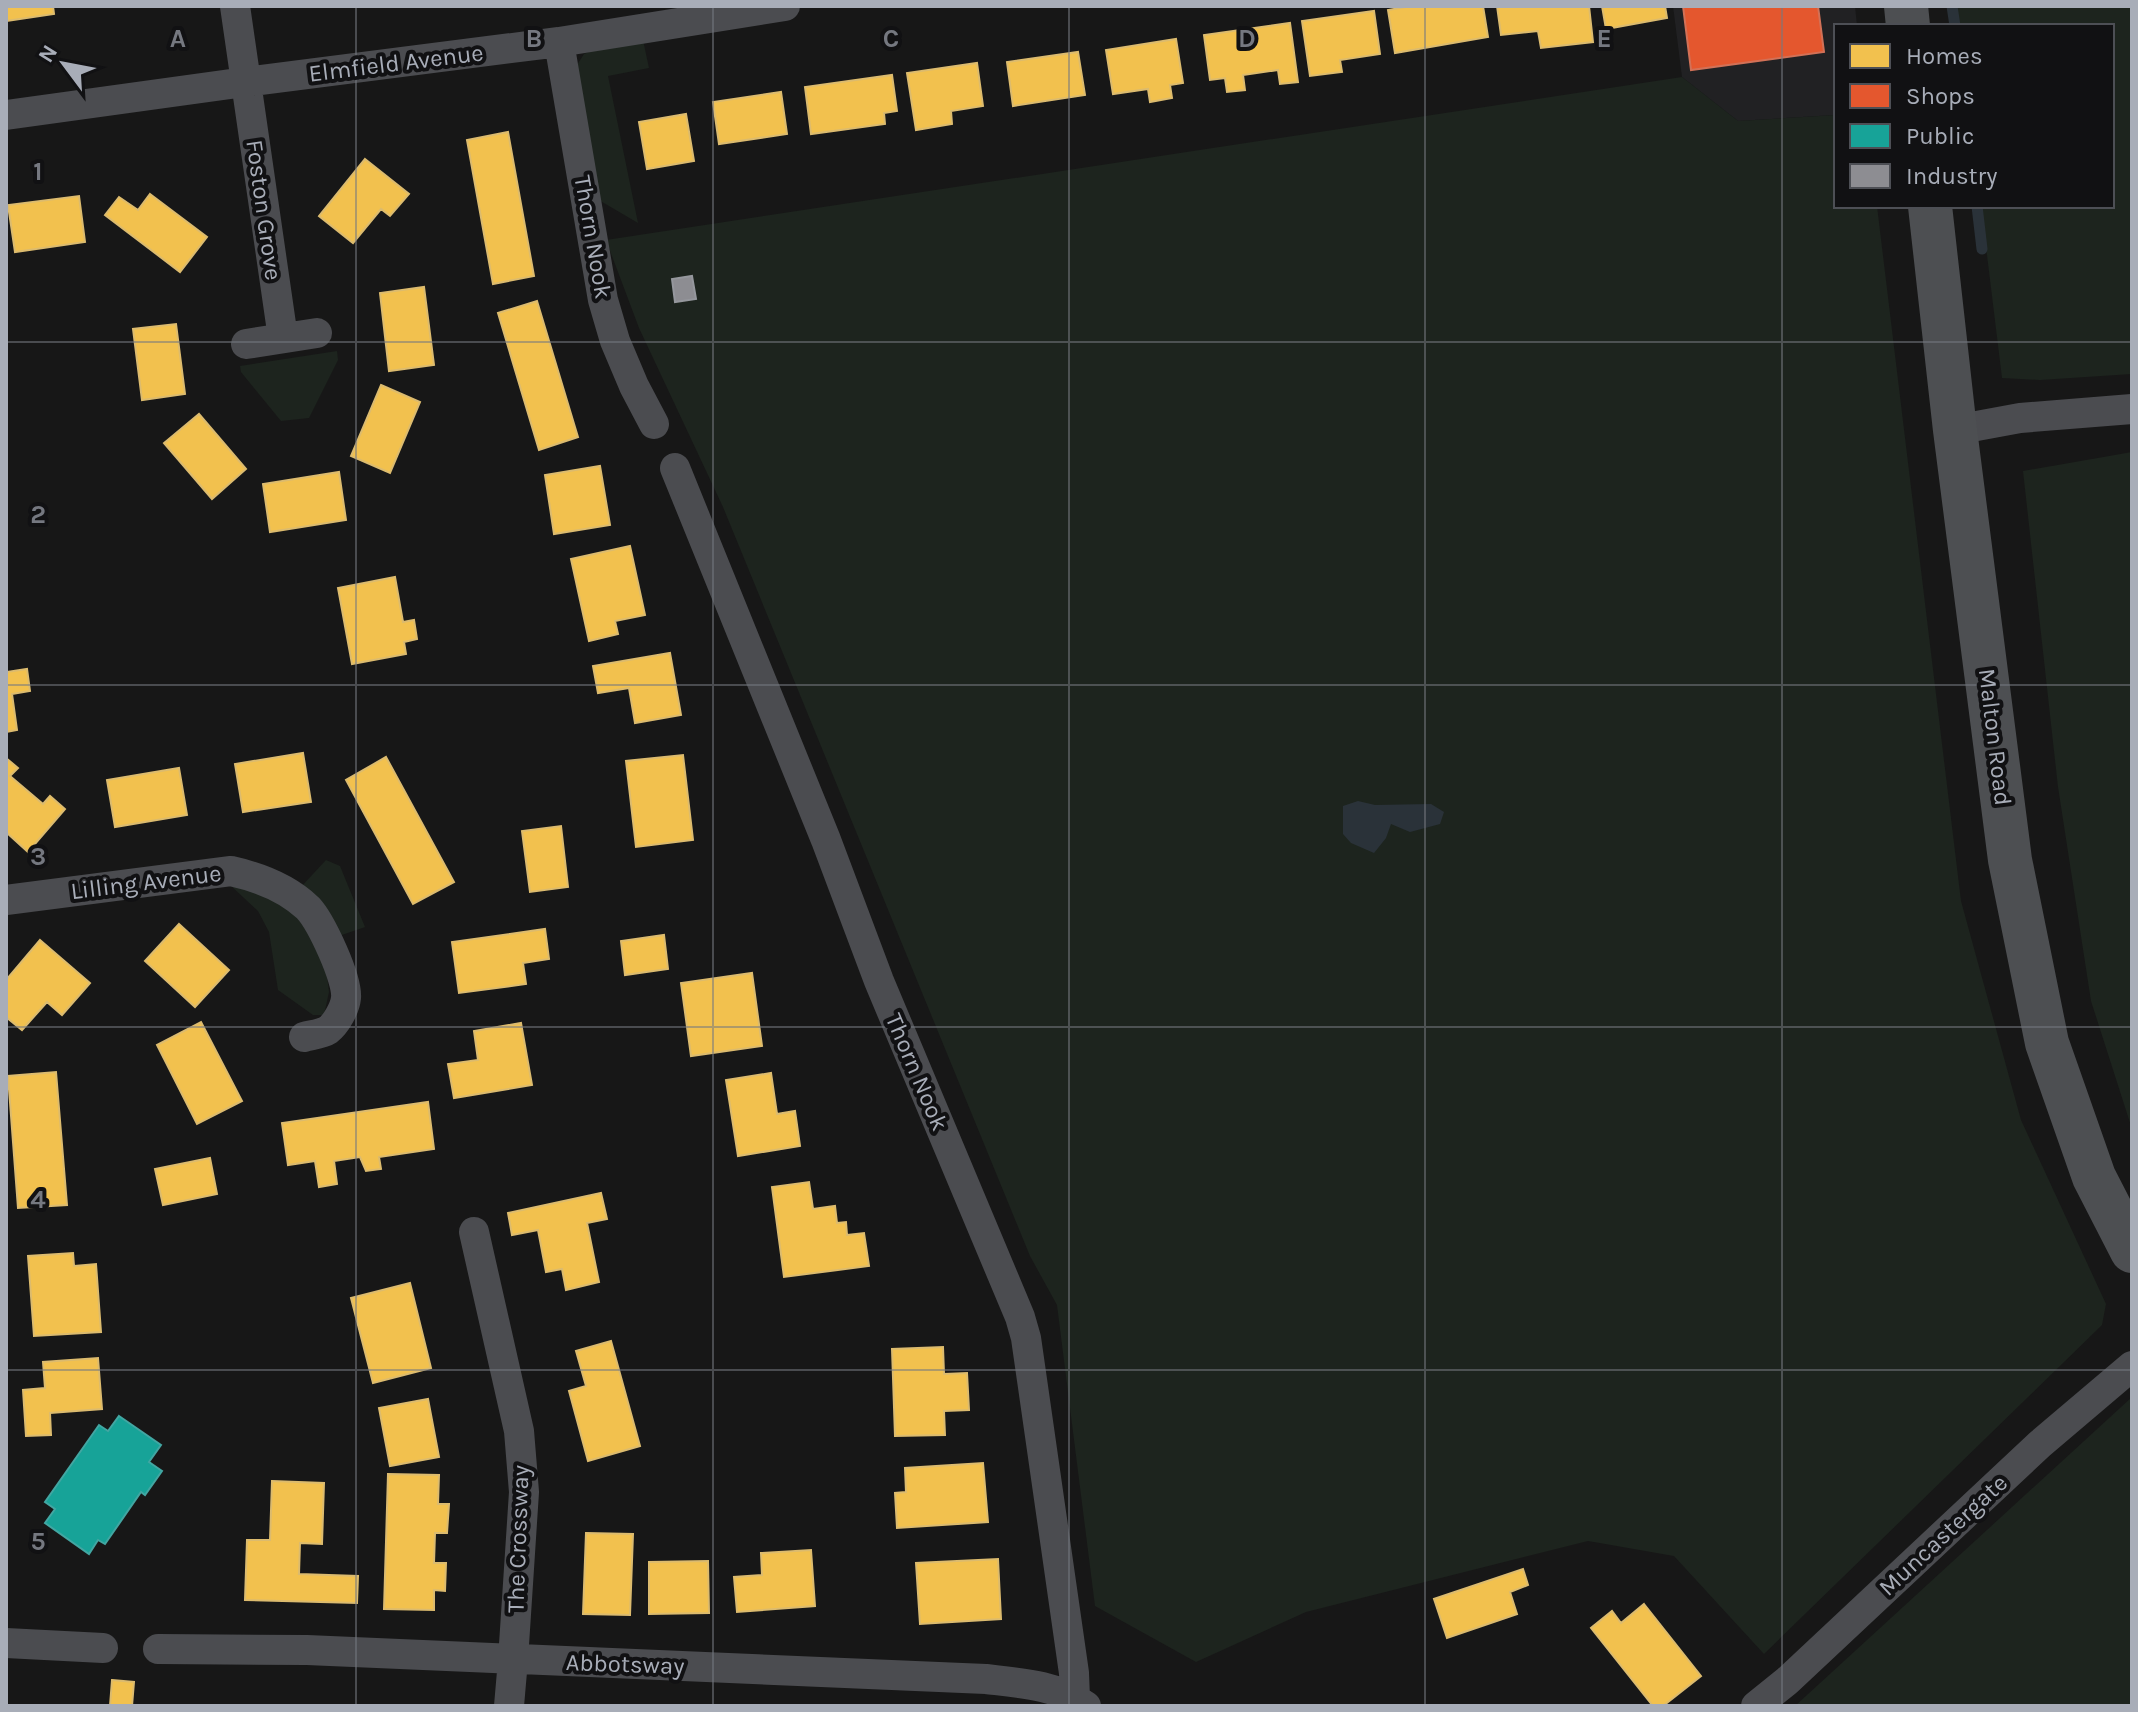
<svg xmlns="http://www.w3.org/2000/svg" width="2138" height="1712" font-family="Karla,sans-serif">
  <rect width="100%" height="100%" fill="#171717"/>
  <path fill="#212123" d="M1673,6H1855L1857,26H1836V115L1738,121L1682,77Z"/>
  <path fill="#1d241e" d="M1957,6H2132V374L2040,380L2002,378L1981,206H2112V26H1959Z
    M643,40L649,68L608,76L638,223L592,196L577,65L584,54L600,47Z
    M1682,77L1738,121L1836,115V206H1877L1961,901L2021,1120L2106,1304L2102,1325L1764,1654L1674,1556L1588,1541L1306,1612L1196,1662L1095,1606L1057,1305L1030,1256L723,507L639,328L606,240Z
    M337,351L338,360L309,418L281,421L241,372L240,366Z
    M2132,452V1129L2091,1001L2058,787L2023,471Z
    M326,860L340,866L365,927L339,936L300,888Z
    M229,884L254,888L293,910L325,959L329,992L324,1015H313L278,990L269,932L258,911Z
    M2132,1397V1706H1795Z"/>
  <path fill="#2a3239" d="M1358,801L1375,805L1431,804L1444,812L1440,824L1410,832L1391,824L1386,838L1374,853L1351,843L1343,834V806Z"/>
  <path fill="#f2c14e" stroke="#dcbb6e" stroke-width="2" d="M6,6H53L54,14L6,21Z
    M1411,6H1483L1488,37L1395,53L1388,10Z
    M1497,6H1589L1593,42L1541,48L1538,31L1501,35Z
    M1602,6H1665L1667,18L1606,29Z
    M1374,11L1380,54L1340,60L1342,72L1310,76L1302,21Z
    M1290,23L1298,82L1280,84L1278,70L1243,75L1245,90L1227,92L1225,78L1210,80L1204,35Z
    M1176,39L1183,83L1170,85L1172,98L1150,102L1148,89L1113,94L1106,50Z
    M1078,52L1085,95L1013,106L1007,62Z
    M977,63L983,106L951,111L952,124L916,130L907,73Z
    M892,75L897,111L884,113L885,124L811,134L805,87Z
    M781,92L787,134L719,144L713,102Z
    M686,114L694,161L647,169L639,122Z
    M508,132L534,276L493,284L467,140Z
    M365,159L409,194L390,216L381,209L353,243L319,216Z
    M150,194L207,237L180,272L105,215L119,197L138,210Z
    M79,196L85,242L15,252L8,205Z
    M424,287L434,365L389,371L380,293Z
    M537,301L578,437L539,450L498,313Z
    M176,324L185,394L142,400L133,329Z
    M381,385L420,402L390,473L351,456Z
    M199,414L246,469L212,499L164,443Z
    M600,466L610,525L554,534L545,475Z
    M339,472L346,520L270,532L263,484Z
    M630,546L645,615L615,621L618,634L589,641L571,559Z
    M395,577L403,622L414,620L417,639L404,642L406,654L352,664L338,588Z
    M670,653L681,715L635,723L629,688L598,693L593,666Z
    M6,669L7,672L27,669L30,691L12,694L17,730L6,732Z
    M303,753L311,802L243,812L235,764Z
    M683,755L693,840L636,847L626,761Z
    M386,757L454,882L413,904L346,780Z
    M6,758L18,768L10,776L43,804L50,796L65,809L28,852L6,832Z
    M179,768L187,815L115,827L107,780Z
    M561,826L568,887L530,892L522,831Z
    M179,924L229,970L195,1007L145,961Z
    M545,929L549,959L523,963L526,984L459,993L452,942Z
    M664,935L668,969L625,975L621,941Z
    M40,940L90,983L62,1015L47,1002L22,1030L6,1017V980Z
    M752,973L762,1046L691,1056L681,983Z
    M201,1022L242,1101L197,1124L157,1045Z
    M521,1023L532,1085L454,1098L448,1064L478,1060L474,1031Z
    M56,1072L67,1205L18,1208L8,1076Z
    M771,1073L777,1114L795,1111L800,1146L738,1156L726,1080Z
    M428,1102L434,1149L379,1157L381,1169L366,1171L360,1157L334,1161L337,1184L319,1187L315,1161L288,1165L282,1123Z
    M210,1158L217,1194L163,1205L155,1169Z
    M809,1182L813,1209L835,1206L837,1223L846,1222L847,1235L864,1233L869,1266L784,1277L772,1187Z
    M601,1193L607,1219L587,1223L599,1282L566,1290L562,1269L546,1272L538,1230L512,1235L508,1213Z
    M73,1253L74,1266L96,1264L101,1332L34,1336L28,1256Z
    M410,1283L431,1368L373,1383L351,1298Z
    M611,1341L640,1446L588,1461L569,1391L586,1386L576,1351Z
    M943,1347L944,1374L967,1373L969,1410L944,1411L945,1435L895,1436L892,1349Z
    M98,1358L102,1409L50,1413L51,1435L26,1436L23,1390L45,1388L43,1362Z
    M428,1399L439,1457L390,1466L379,1408Z
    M983,1463L988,1522L897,1528L895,1493L906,1492L905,1468Z
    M388,1474L439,1475L438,1504H449L447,1533H435L434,1563H446L445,1591L434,1590V1610L384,1609Z
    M272,1481L324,1483L322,1544L300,1543L299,1574L358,1576L357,1603L245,1600L247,1540H270Z
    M586,1533L633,1534L630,1615L583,1614Z
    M811,1550L815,1606L737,1612L734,1577L762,1575L761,1553Z
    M998,1559L1001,1619L920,1624L916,1563Z
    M708,1561L709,1613L649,1614V1562Z
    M1523,1569L1528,1585L1510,1592L1517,1614L1447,1638L1434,1599Z
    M1644,1604L1701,1676L1663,1706H1653L1591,1628L1612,1611L1621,1623Z
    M112,1680L134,1682L132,1706H110Z"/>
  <path fill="#e4572e" stroke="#d27157" stroke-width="2" d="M1683,6H1818L1824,52L1691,70Z"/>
  <path fill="#17a398" stroke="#42a6a2" stroke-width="2" d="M119,1416L161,1445L149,1462L162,1471L145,1495L141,1492L105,1544L98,1540L89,1554L45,1523L55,1509L45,1502L99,1425L108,1431Z"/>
  <path fill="#8d8d92" stroke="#95979d" stroke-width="2" d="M692,276L696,299L675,302L672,279Z"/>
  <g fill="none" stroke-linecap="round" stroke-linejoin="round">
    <path stroke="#2a3239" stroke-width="11" d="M1952,6L1955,26
      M1977,206L1982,249"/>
    <path stroke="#4b4c50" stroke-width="30" d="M235,6L283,338
      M559,42L603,300L615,341L634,386L654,424
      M6,115L245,82L559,42L785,6
      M246,344L317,333
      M1955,430L2020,418L2132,409
      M675,468L826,840L879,981L1020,1317L1026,1338L1074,1673L1075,1698
      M6,900L231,871C258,877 287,888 308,908C321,922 348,979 346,998C345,1008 336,1024 328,1030C322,1034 311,1035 304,1037
      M474,1232L519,1431L524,1492L513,1660L509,1706
      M6,1643L103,1648
      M158,1649L307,1650L986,1679C1021,1683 1056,1685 1086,1706
      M1756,1706L1787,1681L2040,1444L2132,1366"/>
    <path stroke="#4d4f52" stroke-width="44" d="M1906,6L1908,26
      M1930,206L1955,430L2010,860L2047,1043L2094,1177L2132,1251"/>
  </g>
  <path fill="none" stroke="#757880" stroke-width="2" stroke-opacity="0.55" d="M356,6V1706M713,6V1706M1069,6V1706M1425,6V1706M1782,6V1706M6,342H2132M6,685H2132M6,1027H2132M6,1370H2132"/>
  <g text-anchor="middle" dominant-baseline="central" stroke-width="8" stroke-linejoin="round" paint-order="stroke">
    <g font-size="24" fill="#a8adb8" stroke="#111113">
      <text transform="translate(396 63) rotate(-7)">Elmfield Avenue</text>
      <text transform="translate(264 210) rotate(82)">Foston Grove</text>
      <text transform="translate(593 237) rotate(80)">Thorn Nook</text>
      <text transform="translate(1995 737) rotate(83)">Malton Road</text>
      <text transform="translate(146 882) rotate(-7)">Lilling Avenue</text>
      <text transform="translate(917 1072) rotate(67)">Thorn Nook</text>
      <text transform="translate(1943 1535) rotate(-43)">Muncastergate</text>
      <text transform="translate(518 1539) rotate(-88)">The Crossway</text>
      <text transform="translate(625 1664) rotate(2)">Abbotsway</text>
    </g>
  </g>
  <g font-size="26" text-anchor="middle" font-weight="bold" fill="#757880" stroke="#111113" stroke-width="8" stroke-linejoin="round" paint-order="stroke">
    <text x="178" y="47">A</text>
    <text x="534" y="47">B</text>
    <text x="891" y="47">C</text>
    <text x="1247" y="47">D</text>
    <text x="1604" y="47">E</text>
    <text x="38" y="180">1</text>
    <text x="38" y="523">2</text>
    <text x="38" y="865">3</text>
    <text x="38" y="1208">4</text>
    <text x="38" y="1550">5</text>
  </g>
  <rect width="2138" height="1712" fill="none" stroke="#a8adb8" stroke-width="16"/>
  <rect x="1834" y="24" width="280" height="184" fill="#111113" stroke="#4d4f55" stroke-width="2"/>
  <rect x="1850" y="44" width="40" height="24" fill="#f2c14e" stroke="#4d4f55" stroke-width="2"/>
  <text x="1906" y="64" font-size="24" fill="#a8adb8">Homes</text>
  <rect x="1850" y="84" width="40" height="24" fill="#e4572e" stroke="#4d4f55" stroke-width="2"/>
  <text x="1906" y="104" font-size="24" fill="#a8adb8">Shops</text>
  <rect x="1850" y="124" width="40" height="24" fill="#17a398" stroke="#4d4f55" stroke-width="2"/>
  <text x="1906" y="144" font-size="24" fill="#a8adb8">Public</text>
  <rect x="1850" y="164" width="40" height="24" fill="#8d8d92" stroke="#4d4f55" stroke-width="2"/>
  <text x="1906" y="184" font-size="24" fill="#a8adb8">Industry</text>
  <g transform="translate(64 64) rotate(302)" stroke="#111113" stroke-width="6" paint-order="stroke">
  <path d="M0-6L14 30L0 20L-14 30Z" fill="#a8adb8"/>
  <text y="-12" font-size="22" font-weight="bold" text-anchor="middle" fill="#a8adb8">N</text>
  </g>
</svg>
